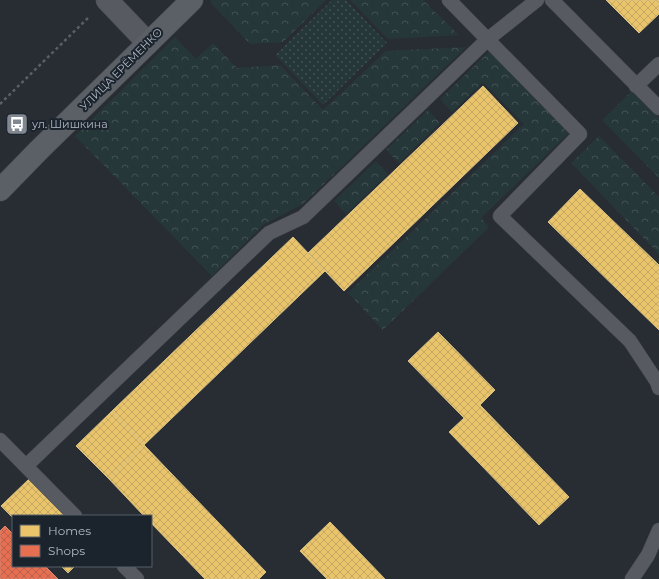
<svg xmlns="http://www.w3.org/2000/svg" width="659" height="579" font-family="Montserrat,sans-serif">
  <defs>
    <pattern id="forest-crowns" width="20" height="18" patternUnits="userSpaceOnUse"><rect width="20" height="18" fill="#263739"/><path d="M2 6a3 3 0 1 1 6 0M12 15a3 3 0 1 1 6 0" fill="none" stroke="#435254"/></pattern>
    <pattern id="park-dots" width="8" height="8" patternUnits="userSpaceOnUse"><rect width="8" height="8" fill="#263739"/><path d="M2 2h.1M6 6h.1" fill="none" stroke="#435254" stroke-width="1.8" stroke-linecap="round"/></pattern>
    <pattern id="homes-cross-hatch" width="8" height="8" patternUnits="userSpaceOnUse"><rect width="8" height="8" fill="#e9c46a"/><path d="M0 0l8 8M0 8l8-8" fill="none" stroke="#c5a861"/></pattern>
    <pattern id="shops-cross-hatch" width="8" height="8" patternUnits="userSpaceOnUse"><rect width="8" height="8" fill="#e76f51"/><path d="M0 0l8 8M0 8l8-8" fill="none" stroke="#ba614c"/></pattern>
  </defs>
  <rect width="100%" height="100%" fill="#282d33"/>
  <path fill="url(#forest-crowns)" d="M212,0H326L283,42L250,44L210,2Z
    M350,0H423L459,35L388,39Z
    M175,37L196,59L213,43L237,68L280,65L323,110L386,51L466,47L303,204L264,224L212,276L75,136Z
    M490,51L569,133L481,218L489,227L383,330L348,293L524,124L483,82L452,112L440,99Z
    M633,90L659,118V178L602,120Z
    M428,110L440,123L399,163L386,150Z
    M599,136L659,197V254L571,163Z
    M376,161L388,174L346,214L334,201Z"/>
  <path fill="url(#park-dots)" d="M332,0H346L387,43L323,105L275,55Z"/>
  <path fill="url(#homes-cross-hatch)" stroke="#d8c185" d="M606,0H659V14L639,33Z
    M483,86L518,123L344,291L308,253Z
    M580,189L659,265V330L548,222Z
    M293,237L325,271L144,445L112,411Z
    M438,332L495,390L480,405L569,497L539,525L449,432L464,418L408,361Z
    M112,411L144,445L109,479L76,446Z
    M144,445L266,572L259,579H205L151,523V516H144L109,479Z
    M29,479L64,514L62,516H13V518L1,506Z
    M330,522L385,579H327L300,551Z
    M61,566H75L68,573Z"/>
  <path fill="url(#shops-cross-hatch)" stroke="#d78574" d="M5,526L13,534V566H45L58,579H0V531Z"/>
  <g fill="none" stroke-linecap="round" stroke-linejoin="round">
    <g stroke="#46494e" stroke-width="15">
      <path id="lane" d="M449,0L580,134L500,216L630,341L657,382L659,388
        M552,0L659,108
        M636,86L659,64
        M0,440L75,516
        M26,466L269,233L303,217L488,39L537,0
        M124,566L137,579
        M632,579L648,555L659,530"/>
    </g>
    <g stroke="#46494e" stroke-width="23">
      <path id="street" d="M107,0L148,43"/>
    </g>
    <g stroke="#46494e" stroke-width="23">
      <path id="secondary" d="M0,190L39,150L192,0"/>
    </g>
    <path stroke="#5b6065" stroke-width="2.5" stroke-dasharray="3 3" stroke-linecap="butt" d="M0,104L90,16"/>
    <use href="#lane" stroke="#575b61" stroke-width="14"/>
    <use href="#street" stroke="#575b61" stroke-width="22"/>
    <use href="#secondary" stroke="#5b5f66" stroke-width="22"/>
  </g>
  <defs>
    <g id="bus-square" transform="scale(1.15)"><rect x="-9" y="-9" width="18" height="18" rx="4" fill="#818891" stroke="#1b232d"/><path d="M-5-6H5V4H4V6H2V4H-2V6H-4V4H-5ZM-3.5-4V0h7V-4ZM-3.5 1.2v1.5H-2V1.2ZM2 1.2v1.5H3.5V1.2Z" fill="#fff"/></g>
  </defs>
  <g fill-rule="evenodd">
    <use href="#bus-square" x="17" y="124"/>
  </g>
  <g text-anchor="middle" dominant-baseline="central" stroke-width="4" stroke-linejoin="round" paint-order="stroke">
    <g font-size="11" fill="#b1b9c4" stroke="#1b232d">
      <text transform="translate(121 69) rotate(-45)">УЛИЦА ЕРЁМЕНКО</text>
    </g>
    <g font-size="11" fill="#b1b9c4" stroke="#1b232d" text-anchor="start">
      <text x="32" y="124">ул. Шишкина</text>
    </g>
  </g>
  <rect x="12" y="515" width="140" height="52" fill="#1b232d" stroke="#575f69"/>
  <rect x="20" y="525" width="20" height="12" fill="#e9c46a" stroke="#575f69"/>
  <text x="48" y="535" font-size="12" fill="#b1b9c4">Homes</text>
  <rect x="20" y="545" width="20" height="12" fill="#e76f51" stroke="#575f69"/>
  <text x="48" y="555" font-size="12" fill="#b1b9c4">Shops</text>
</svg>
